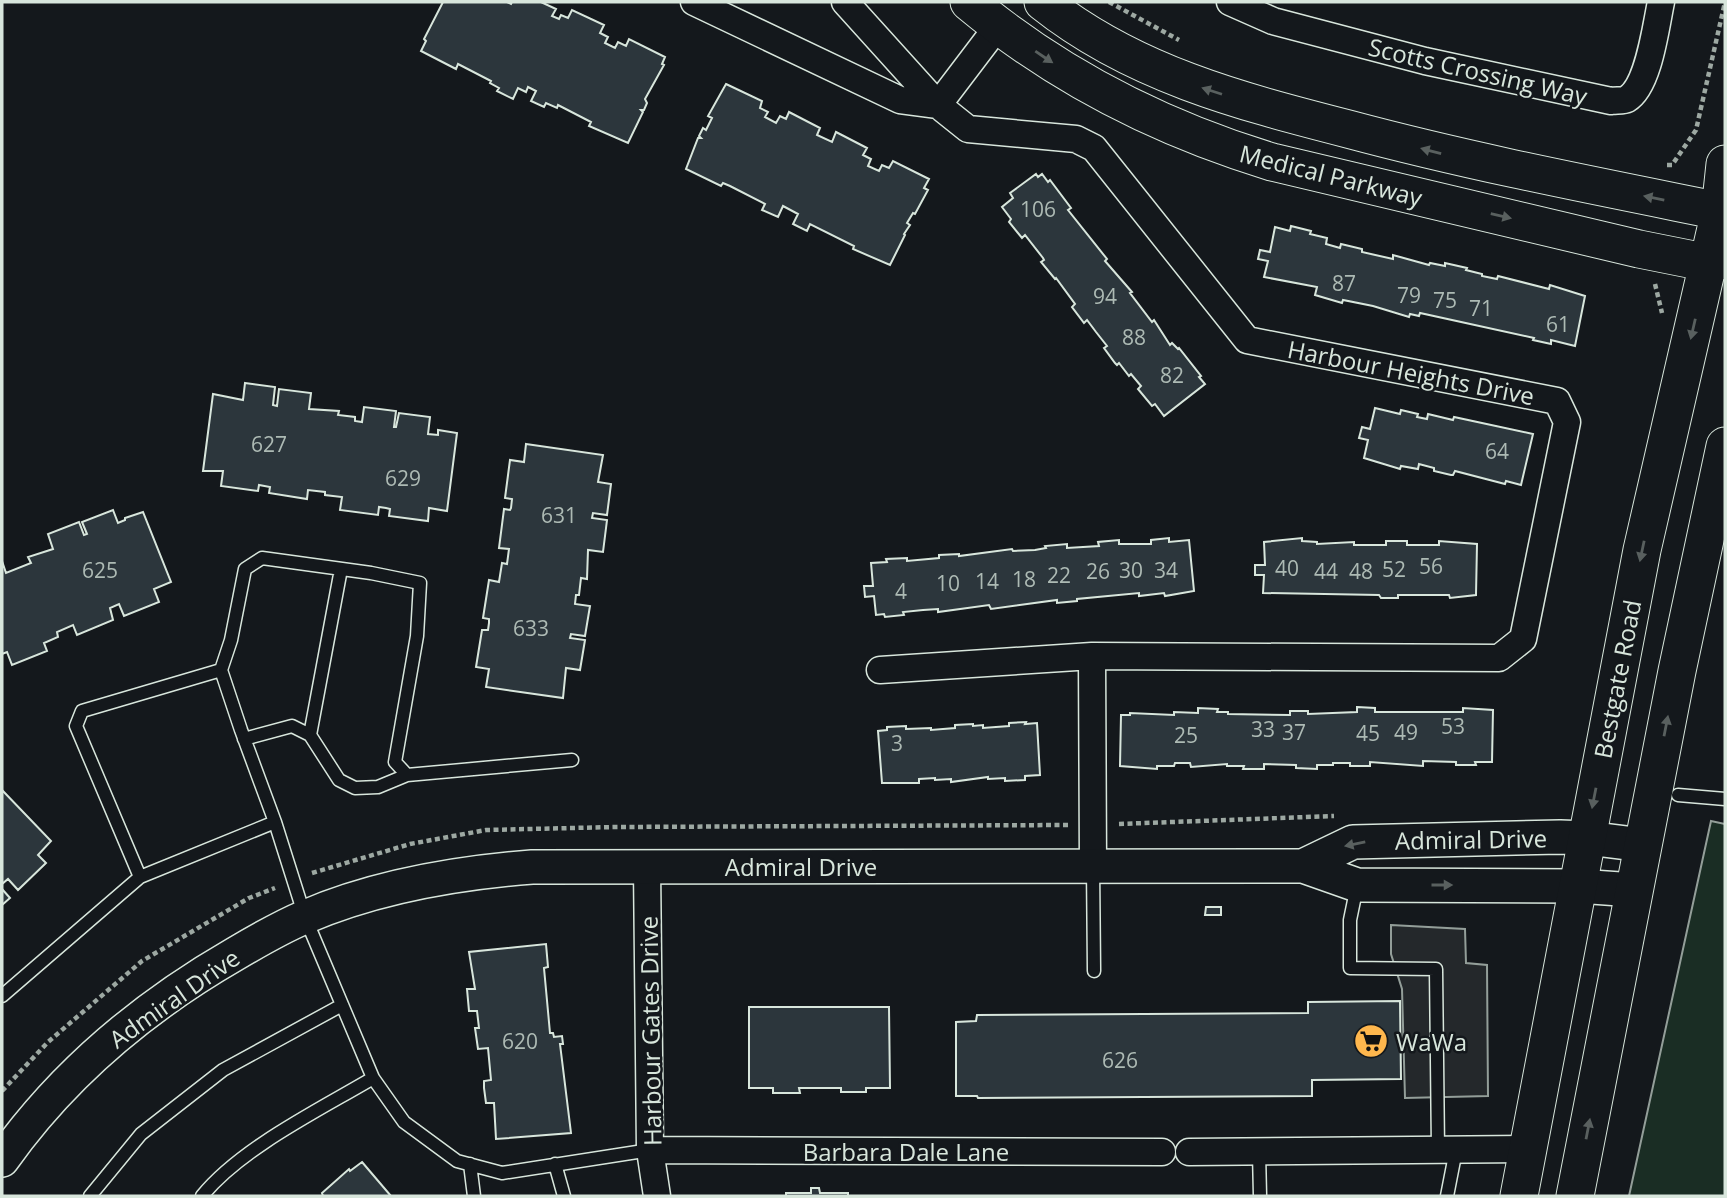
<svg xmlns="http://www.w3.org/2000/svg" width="1727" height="1198" font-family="'Open Sans',sans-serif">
  <rect width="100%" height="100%" fill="#14181c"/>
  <path fill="#1a2d24" stroke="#939e99" stroke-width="2" d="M1711,821L1725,824V1196H1629Z"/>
  <path fill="#24282b" stroke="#939e99" stroke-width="2" d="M1391,925L1465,929L1466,963L1487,965L1488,1096L1405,1098L1402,989L1391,954Z"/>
  <path fill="#2c363c" stroke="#d8e6dc" stroke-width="2" d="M443,2H507L511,4L512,2H541L556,9L552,16L559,19L561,15L568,18L572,10L604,25L600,33L608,37L605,43L615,48L618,42L626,46L629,39L665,57L662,64L664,65L645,99L647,103L644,110H641L643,112L628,143L589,126L591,122L558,105L557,108L546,103L544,107L531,101L536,91L528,87L526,92L518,88L513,99L497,91L499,88L490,83L491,81L458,64L456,69L421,51L426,41L424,39Z
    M726,84L762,101L760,108L768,112L765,117L776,123L780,116L786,119L789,112L820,128L817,135L832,142L836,132L867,148L863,155L871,159L868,166L879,171L882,165L889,168L893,161L929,179L924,188L928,190L915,214L913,213L907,223L910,225L904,234L905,235L890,265L853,249L854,246L810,224L807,231L793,224L798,214L783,206L778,217L762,210L765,204L730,186L723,183L721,186L686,169L698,138H701L699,136L703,128L706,130L712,118L708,116Z
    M1036,174L1038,177L1042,174L1048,182L1050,180L1071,208L1068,210L1107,259L1105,261L1132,292L1130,293L1152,322L1154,320L1170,345L1172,343L1178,349L1179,348L1201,376L1199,377L1205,384L1164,416L1155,404L1152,406L1138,389L1141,386L1131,374L1129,376L1119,363L1117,365L1115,363L1104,348L1107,346L1096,332L1087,320L1084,323L1072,307L1075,304L1056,278L1055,279L1041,262L1044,260L1043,258L1025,235L1022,238L1009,222L1011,219L1002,207L1013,198L1010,193Z
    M1291,226L1311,231L1310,234L1327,238L1326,244L1340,248L1341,244L1362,249V252L1393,259V255L1429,265L1430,263L1445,266V263L1467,268L1466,270L1482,274V276L1497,279L1498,276L1549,289L1550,285L1585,296L1575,346L1551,340V344L1533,340L1534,338L1420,313L1419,316L1410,314L1409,317L1373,306L1343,300L1342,303L1315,295L1317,287L1264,277L1268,261L1258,259L1260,250L1270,252L1275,227L1290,231Z
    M245,383L275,387L273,405L277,406L279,389L311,393L309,409L339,411L338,415L355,417V421L362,422L364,407L396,411L394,427H396L399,413L430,417L428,434L438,435V430L457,433L447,511L429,508L428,521L389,516L390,509L386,508L379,507L378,515L340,510L342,497L325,495V492L308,490L307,499L269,493L270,487L259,485L258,491L221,486L223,471H203L213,394L243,400Z
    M1375,408L1400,414L1401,410L1418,414L1417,417L1427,419L1428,414L1453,420L1454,417L1533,434L1521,485L1506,481L1505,484L1455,471L1453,475H1451L1434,471V468L1419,464L1418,469L1401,466L1400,469L1364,458L1368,440L1359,438L1362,427L1370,429Z
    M526,444L603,455L598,482L611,484L607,515L593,513L592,518L607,520L603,552L588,550L587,579L581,578L579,595H576L575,604L590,606L585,636L571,634L570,638L585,640L580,670L566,668L563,698L486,687L489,669L476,667L482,630H488L489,623V619L483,618L489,580L499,582L502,563L507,564L509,549L499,548L504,509L510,510L511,508L512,499L505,498L510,460L524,462Z
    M113,510L118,523L125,520V518L143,512L171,582L154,589L159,602L124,616L119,604L110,608L113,620L77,635L73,625L57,632L58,637L44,643L47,651L12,665L7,652L2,654V561L6,573L31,563L28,557L53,549L48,534L79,522L84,535L87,534L82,522Z
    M1169,538V542L1189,540L1194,591L1165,596L1164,593L1139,596V593L1077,599V601L1057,603V600L991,609L989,605L938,612V609L923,610L903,612L904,615L885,617L884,614L876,615L874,596L865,597L864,586H873L871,563L887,562L886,559L907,558V561L939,558V555L959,554V556L1012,549L1013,551L1035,550L1046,548L1045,546L1067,544V548L1099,546L1098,542L1119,540V544H1151V540Z
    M1302,538V541L1317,542V544L1354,542V545H1386V541H1407V545H1439V541L1477,544L1476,595L1450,598L1449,595H1398V598H1381L1379,595L1263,593L1264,575H1255V565H1265L1264,542Z
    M1357,707L1375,708V712H1463V708L1493,710L1492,762H1475L1476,765H1456V762L1423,761V766L1370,762V766H1350V763H1333V765H1317V769L1296,768V765L1264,764V769H1243L1244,766H1227V764L1191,767L1190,763H1175L1174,766H1157V769L1120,766L1121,715H1130V713L1174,715V712L1198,713V708L1218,709L1217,712H1228V714L1290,715V711H1308V714L1357,712Z
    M1026,722L1025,724L1037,723L1040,775L1025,776V780L1005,781V778L988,779V777L951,782V779L935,780V778L919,779V783H882L878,731L887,730V727L906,726V729L931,728V730L955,728V725L973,724V726L983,725V728L1009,726V723Z
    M2,790L51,841L38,855L46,863L18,890L8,879L2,884Z
    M2,889L10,898L2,905Z
    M1206,907H1221V915H1205Z
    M546,944L548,967L544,968L550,1033H553L554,1037L562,1036L563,1044H560L571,1133L496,1139L494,1103H486L484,1088V1081L491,1080L488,1048L478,1049L475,1028H479L477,1011H469L467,989H475L469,952Z
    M1400,1001L1401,1079L1312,1080V1096L978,1098L977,1096H956V1022L976,1021L977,1015L1308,1013V1002Z
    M749,1007H889L890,1088H866V1092H841V1088H799L800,1093H773V1088H749Z
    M362,1162L391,1196H323L322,1193L349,1169L350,1171Z
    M811,1188H819L820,1193H848V1196H786V1193H811Z"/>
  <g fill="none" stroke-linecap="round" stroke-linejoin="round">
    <g stroke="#d8e6dc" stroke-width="15">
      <path id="service" d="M310,735L341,569
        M244,739L292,726L310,735L339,780L355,788L378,787L407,775
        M572,760L407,775L395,762L417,636L420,583L371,573L262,558L245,569L231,640L221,670L241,730L275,822L305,917L373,1078L404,1122L457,1161L502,1173L650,1150
        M1678,795L1725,799
        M1093,866L1094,971
        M140,877L275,822
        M1357,886L1350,920V968L1436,969L1438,1150
        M2,996L140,877L76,726L82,711L221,670
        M1259,1152L1260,1196
        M470,1164L474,1196
        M555,1164L564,1196
        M90,1196L141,1134L223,1070L342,1005
        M202,1196C241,1148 319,1110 373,1078
        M1447,1196L1456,1150"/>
    </g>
    <g stroke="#d8e6dc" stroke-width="29">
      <path id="minor" d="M694,2L900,100L938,105
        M845,2L938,105L968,129L1076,139L1094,148L1247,340L1557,401L1567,422L1523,639L1499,658L1092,656L880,670
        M1230,2L1273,21L1425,61L1611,101C1616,100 1623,101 1627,99C1649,86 1656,25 1661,2
        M938,105L998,26
        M1092,656L1093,866
        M647,866L650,1150L657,1196
        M650,1150L1162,1152
        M1189,1152L1528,1149"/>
    </g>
    <g stroke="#d8e6dc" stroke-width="36">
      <path id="tertiary" d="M1303,866L1353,842L1560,837L1587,838L1643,845
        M2,1160C63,1074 143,1007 235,954C257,941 281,927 305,917C377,886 455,873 532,867L1303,866L1357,885L1578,886L1634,890"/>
    </g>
    <g stroke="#d8e6dc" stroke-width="39">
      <path id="secondary" d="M969,2C1059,77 1160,128 1272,162L1639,249L1709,263L1725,260
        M1043,2C1132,73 1239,101 1348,129C1471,162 1596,186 1720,211L1725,215
        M1519,1196L1642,550L1720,211L1725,164
        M1575,1196L1677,671L1725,446"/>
    </g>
    <path stroke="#9da8a2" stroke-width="4.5" stroke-dasharray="5 3.5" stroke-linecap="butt" d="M1109,2L1179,40
      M1667,165H1672L1696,130L1725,2
      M1655,284L1662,313
      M1119,824L1334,816
      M312,873L410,844L486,830L615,827L1068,825
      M2,1091L48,1042L142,961L249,898L275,888"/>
    <use href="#service" stroke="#14181c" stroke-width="12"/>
    <use href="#minor" stroke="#14181c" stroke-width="26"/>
    <use href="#tertiary" stroke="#14181c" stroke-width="33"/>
    <use href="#secondary" stroke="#14181c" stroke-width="37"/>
  </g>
  <defs><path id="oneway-solid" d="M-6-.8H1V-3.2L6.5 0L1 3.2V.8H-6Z" transform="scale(1.75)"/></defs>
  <g fill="#59605f">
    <use href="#oneway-solid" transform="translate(1044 57) rotate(34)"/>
    <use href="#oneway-solid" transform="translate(1212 91) rotate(-162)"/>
    <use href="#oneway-solid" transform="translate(1431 151) rotate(-165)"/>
    <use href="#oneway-solid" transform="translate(1654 198) rotate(-169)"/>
    <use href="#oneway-solid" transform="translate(1501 216) rotate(13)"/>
    <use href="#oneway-solid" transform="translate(1693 329) rotate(103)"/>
    <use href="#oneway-solid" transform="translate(1642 551) rotate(102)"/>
    <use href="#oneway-solid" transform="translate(1666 726) rotate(-79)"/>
    <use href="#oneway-solid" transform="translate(1594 798) rotate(101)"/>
    <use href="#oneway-solid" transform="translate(1355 844) rotate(168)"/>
    <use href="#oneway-solid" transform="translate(1442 885)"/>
    <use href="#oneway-solid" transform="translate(1588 1129) rotate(-79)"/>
  </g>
  <defs>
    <g id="supermarket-disc" transform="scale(1.75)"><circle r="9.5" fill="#ffb74d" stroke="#14181c"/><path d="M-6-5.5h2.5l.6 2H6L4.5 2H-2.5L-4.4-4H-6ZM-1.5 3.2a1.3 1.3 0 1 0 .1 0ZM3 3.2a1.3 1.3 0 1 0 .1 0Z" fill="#111"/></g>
  </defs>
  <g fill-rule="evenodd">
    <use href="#supermarket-disc" x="1371" y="1041"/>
  </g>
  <g text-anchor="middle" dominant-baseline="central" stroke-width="5" stroke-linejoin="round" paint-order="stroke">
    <g font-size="21" fill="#adbab4">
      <text x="1038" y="209">106</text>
      <text x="1344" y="283">87</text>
      <text x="1409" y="295">79</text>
      <text x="1105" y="296">94</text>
      <text x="1445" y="300">75</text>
      <text x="1481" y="308">71</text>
      <text x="1558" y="324">61</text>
      <text x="1134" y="337">88</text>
      <text x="1172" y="375">82</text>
      <text x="269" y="444">627</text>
      <text x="1497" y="451">64</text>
      <text x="403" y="478">629</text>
      <text x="559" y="515">631</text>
      <text x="1431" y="566">56</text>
      <text x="1287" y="568">40</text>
      <text x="1394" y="569">52</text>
      <text x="100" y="570">625</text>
      <text x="1131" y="570">30</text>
      <text x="1166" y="570">34</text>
      <text x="1098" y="571">26</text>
      <text x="1326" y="571">44</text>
      <text x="1361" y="571">48</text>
      <text x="1059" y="575">22</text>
      <text x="1024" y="579">18</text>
      <text x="987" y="581">14</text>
      <text x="948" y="583">10</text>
      <text x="901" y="591">4</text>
      <text x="531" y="628">633</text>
      <text x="1453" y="726">53</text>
      <text x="1263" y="729">33</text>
      <text x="1294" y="732">37</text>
      <text x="1406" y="732">49</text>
      <text x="1368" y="733">45</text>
      <text x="1186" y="735">25</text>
      <text x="897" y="743">3</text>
      <text x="520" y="1041">620</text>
      <text x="1120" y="1060">626</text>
    </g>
    <g font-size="24" fill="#d8e6dc" stroke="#14181c">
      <text transform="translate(1478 71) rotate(13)">Scotts Crossing Way</text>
      <text transform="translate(1331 175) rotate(14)">Medical Parkway</text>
      <text transform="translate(1411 372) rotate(11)">Harbour Heights Drive</text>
      <text transform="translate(1617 679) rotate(-79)">Bestgate Road</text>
      <text transform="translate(1471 839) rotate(-1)">Admiral Drive</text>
      <text x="801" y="866">Admiral Drive</text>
      <text transform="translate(174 998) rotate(-35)">Admiral Drive</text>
      <text transform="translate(650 1031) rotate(-91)">Harbour Gates Drive</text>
      <text x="906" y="1151">Barbara Dale Lane</text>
    </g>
    <g font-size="24" fill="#d8e6dc" stroke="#14181c" text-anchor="start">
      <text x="1396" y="1041">WaWa</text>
    </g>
  </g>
  <rect width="1727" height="1198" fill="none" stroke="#d8e6dc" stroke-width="7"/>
</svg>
